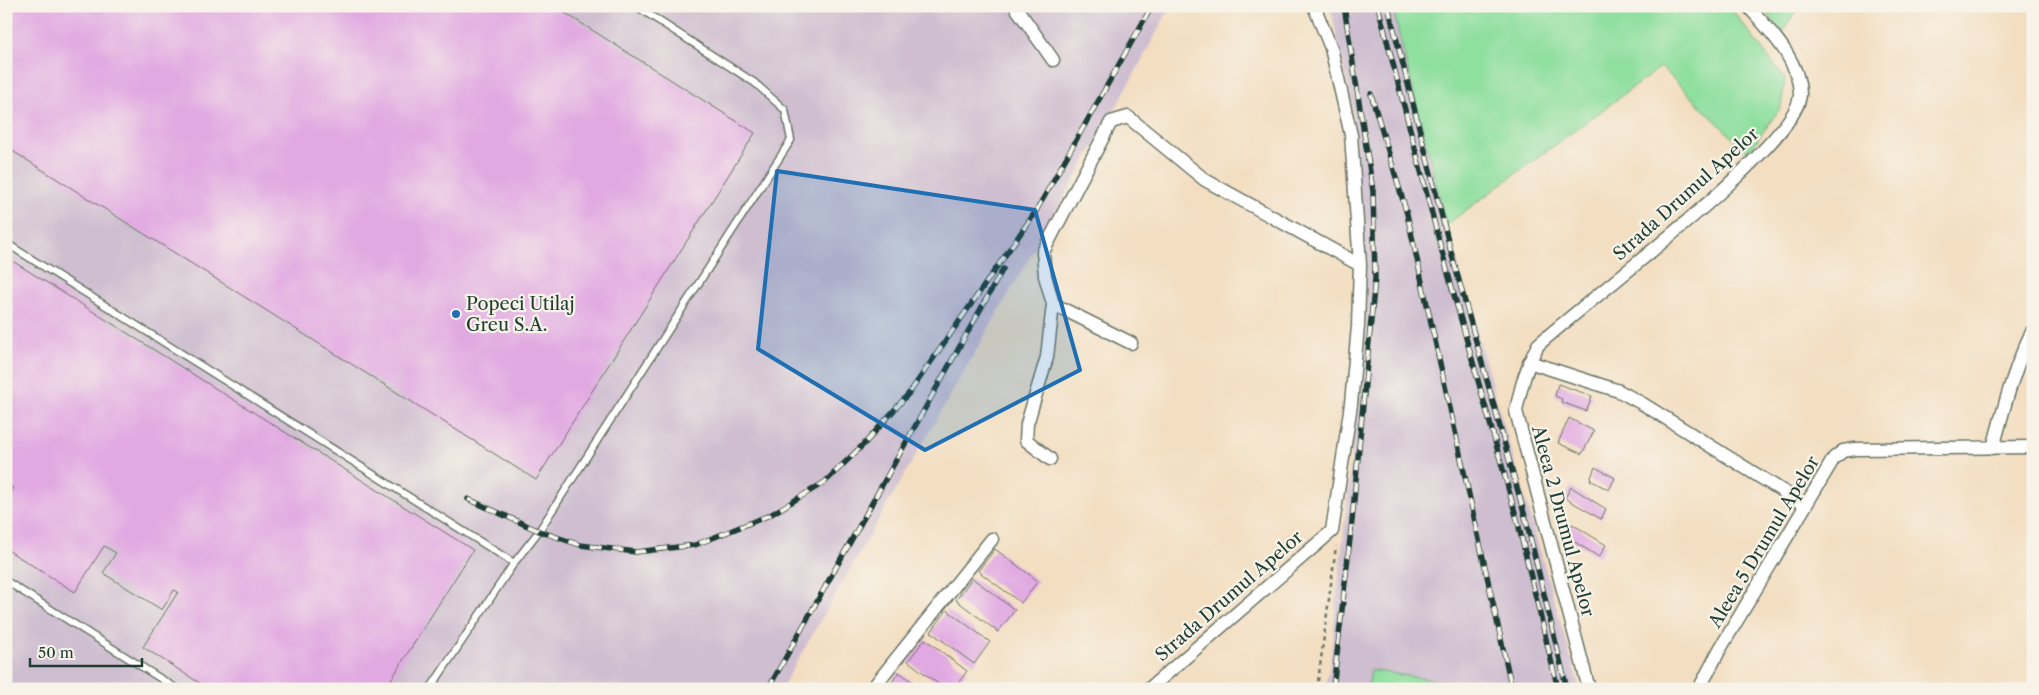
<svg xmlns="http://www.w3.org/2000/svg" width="2039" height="695" font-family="'Libre Caslon Text',serif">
  <rect width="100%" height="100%" fill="#f7f3e8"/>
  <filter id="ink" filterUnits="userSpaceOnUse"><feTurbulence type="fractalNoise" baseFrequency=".02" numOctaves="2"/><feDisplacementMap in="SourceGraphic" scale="10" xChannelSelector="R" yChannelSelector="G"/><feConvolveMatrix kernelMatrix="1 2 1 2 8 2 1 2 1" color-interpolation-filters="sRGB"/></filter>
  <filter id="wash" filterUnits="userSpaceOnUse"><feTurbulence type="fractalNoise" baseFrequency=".0096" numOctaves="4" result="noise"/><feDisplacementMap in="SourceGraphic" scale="20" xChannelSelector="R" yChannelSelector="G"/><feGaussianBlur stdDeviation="1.12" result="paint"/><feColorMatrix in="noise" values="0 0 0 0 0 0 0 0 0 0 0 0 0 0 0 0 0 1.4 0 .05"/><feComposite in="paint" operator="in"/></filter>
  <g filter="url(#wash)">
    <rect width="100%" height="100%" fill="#f3dec1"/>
    <path fill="#cebed0" d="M6,6H1171L1117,106L781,689H6Z
      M1330,6H1392L1446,225L1580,689H1489L1371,670L1368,689H1325L1330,665L1366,315L1352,104Z"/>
    <path fill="#8fdf9f" stroke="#578e6a" d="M1392,6H1729L1785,79L1781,107L1748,153L1661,67L1446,225Z
      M1761,6H1799L1782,33Z
      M1371,670L1489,689H1368Z"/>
    <g id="blocks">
      <path fill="#e1a9e2" d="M6,6H554L755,133L536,480L6,147Z
        M6,257L473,550L385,689H209L143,647L178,592L174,590L162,610L103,573L116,553L104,546L75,592L6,549V499L13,488L6,484Z
        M1558,384L1592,396L1586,411L1561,402L1562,399L1555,396Z
        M1569,418L1594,431L1582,454L1558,443Z
        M1595,467L1615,478L1609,490L1590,480Z
        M1571,487L1606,509L1601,519L1565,498Z
        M1572,524L1606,545L1599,557L1565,536Z
        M995,549L1038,581L1021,603L978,571Z
        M972,578L1015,610L998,632L956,600Z
        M947,610L990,642L974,664L931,632Z
        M925,639L967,671L954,689H945L908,661Z
        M899,672L922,689H887Z"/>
    </g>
  </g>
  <g filter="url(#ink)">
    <use href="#blocks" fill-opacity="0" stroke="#697565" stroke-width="1"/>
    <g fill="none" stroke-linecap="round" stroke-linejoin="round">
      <g stroke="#697565" stroke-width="9">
        <path id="lane" d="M6,243L514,563
          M6,581L177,689
          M430,689L514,563L539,531L791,140L785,110L755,83L636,6"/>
      </g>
      <g stroke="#697565" stroke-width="15">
        <path id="street" d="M1015,6L1053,60
          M1053,304L1131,343
          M1529,362L1619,391L1643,404L1805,505
          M1993,448C2004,408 2014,366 2033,330
          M1050,459L1026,440L1027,424L1047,357L1053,304L1045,276L1043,252L1111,122L1128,117L1205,180L1360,265
          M872,689L992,539
          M1149,689L1332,531L1351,404L1358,326L1360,265L1351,135L1331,48L1314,6
          M1589,689L1516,411C1521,387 1526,367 1538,345C1581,305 1803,141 1800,93C1799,59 1769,30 1748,6
          M1699,689L1720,649L1834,458L1843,451L1855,449L2033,447"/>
      </g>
      <path stroke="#697565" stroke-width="2.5" stroke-dasharray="4 4" stroke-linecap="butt" d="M1317,689L1336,546"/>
      <use href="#lane" stroke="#fff" stroke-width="6"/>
      <use href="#street" stroke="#fff" stroke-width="12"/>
      <g stroke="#1f3d34" stroke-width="5.5">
        <path id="rail" d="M1378,6L1442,252L1518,523L1558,689
          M1388,6L1451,252L1526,520L1567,689
          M1371,94L1407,214L1512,689
          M468,499L539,531L580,545L636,552L695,545L770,515L825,482L867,441L910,392L1036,211L1152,6
          M768,689L1003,269
          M1333,689L1352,521L1375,278L1373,191L1344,6"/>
      </g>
      <use href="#rail" stroke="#f7f3e8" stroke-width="4" stroke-dasharray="11" stroke-linecap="butt"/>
    </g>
  </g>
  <path fill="#1f6fb2" fill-opacity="0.2" stroke="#1f6fb2" stroke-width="4" stroke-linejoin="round" d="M777,171L1035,210L1080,370L925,450L758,349Z"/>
  <circle fill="#1f6fb2" stroke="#f7f3e8" stroke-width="2" cx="456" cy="314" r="5"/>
  <g text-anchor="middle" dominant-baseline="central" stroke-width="4.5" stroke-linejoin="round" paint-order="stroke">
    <g font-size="18" fill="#1f3d34" stroke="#f7f3e8">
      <text transform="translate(1686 194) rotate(-42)">Strada Drumul Apelor</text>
      <text transform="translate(1563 521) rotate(75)">Aleea 2 Drumul Apelor</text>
      <text transform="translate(1764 542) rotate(-59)">Aleea 5 Drumul Apelor</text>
      <text transform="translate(1229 596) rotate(-41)">Strada Drumul Apelor</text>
    </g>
    <g font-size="18" fill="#1f3d34" stroke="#f7f3e8" text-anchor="start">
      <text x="466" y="304">Popeci Utilaj<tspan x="466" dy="21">Greu S.A.</tspan></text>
    </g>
  </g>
  <rect width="2039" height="695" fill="none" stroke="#f7f3e8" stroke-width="25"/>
  <path d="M30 658v8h112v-8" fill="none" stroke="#1f3d34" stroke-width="2.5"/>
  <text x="38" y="658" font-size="15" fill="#1f3d34" stroke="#f7f3e8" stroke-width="4" paint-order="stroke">50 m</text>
</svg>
